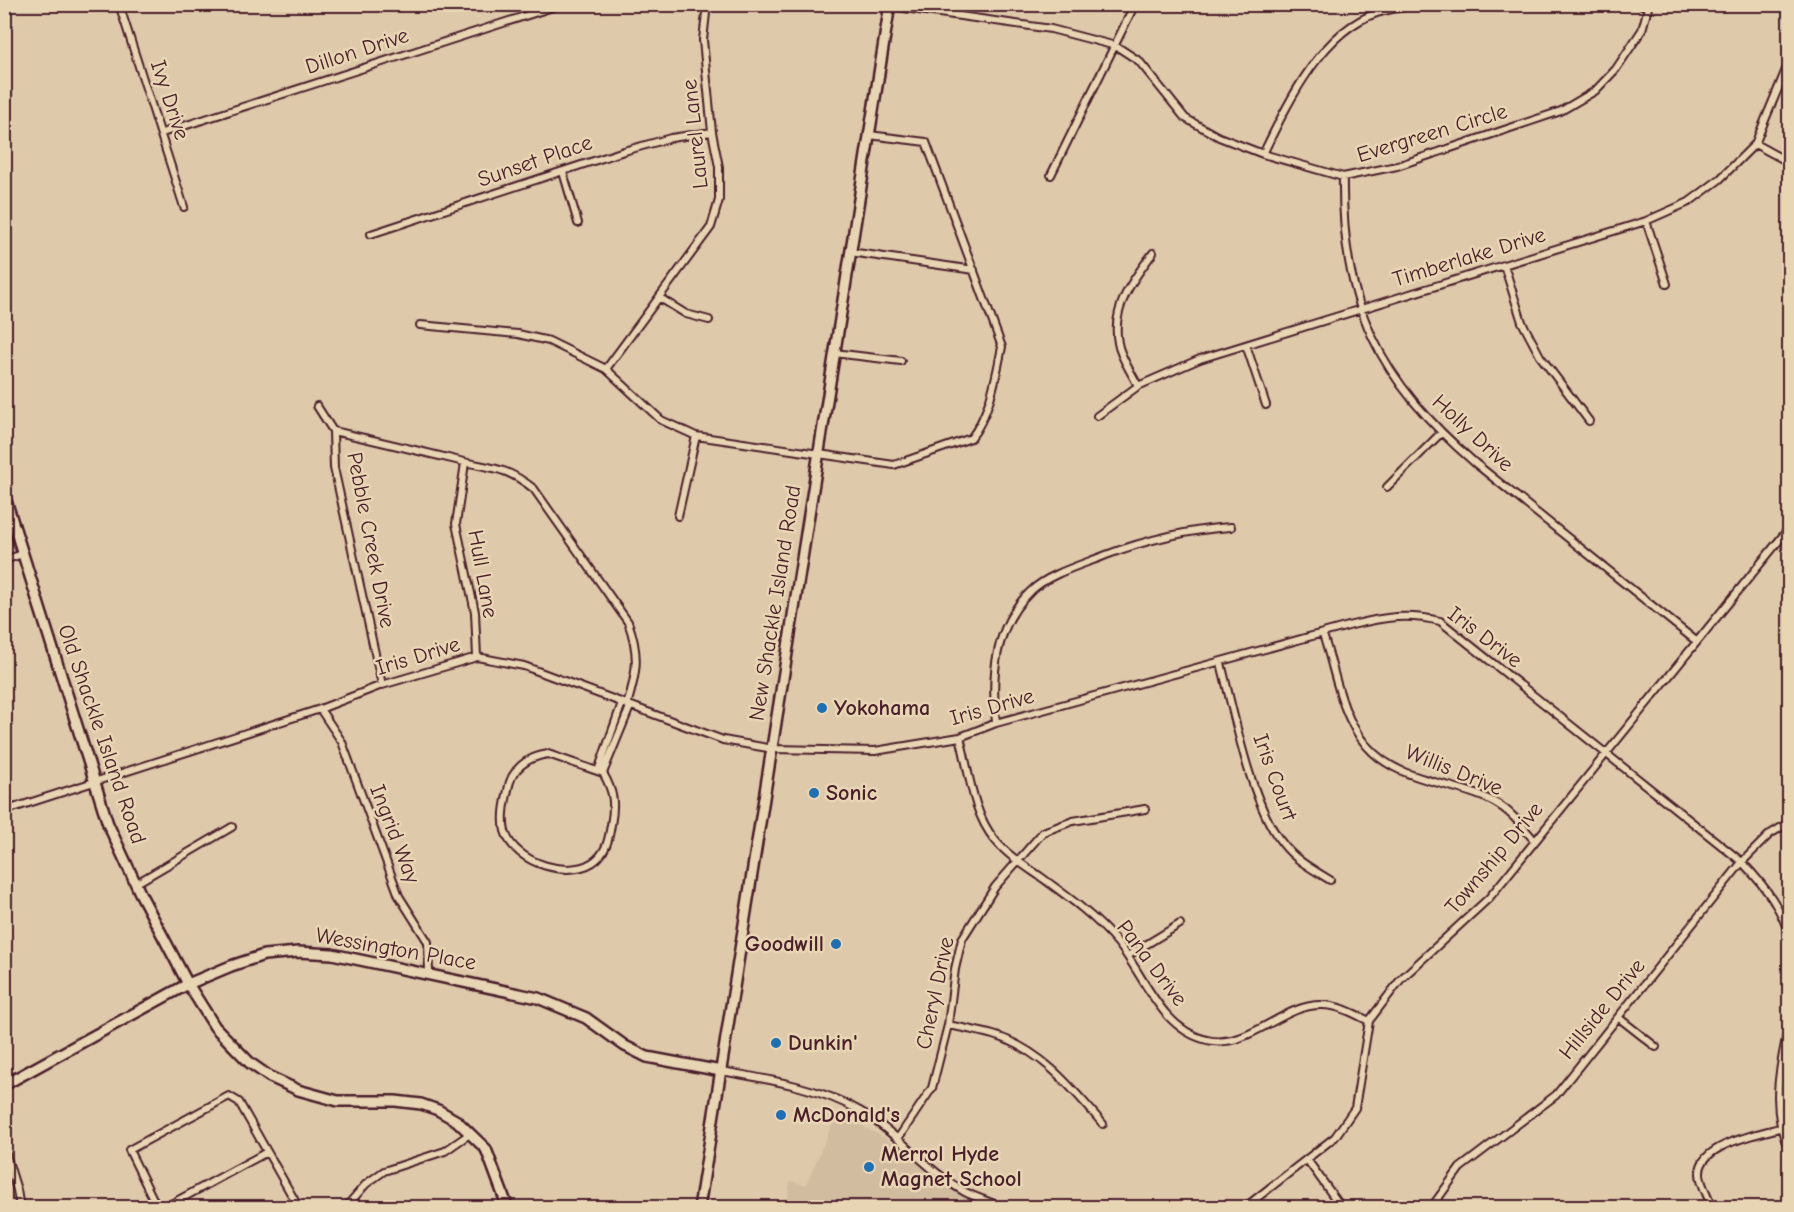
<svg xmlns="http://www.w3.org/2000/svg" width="1794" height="1212" font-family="'Comic Neue',sans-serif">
  <rect width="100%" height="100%" fill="#decaab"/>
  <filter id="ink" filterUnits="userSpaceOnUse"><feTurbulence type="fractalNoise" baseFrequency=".0167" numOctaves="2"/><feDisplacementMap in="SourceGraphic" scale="12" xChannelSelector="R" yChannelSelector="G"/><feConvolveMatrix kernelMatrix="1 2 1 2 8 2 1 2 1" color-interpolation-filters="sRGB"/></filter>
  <g filter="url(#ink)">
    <path fill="#d1bca0" d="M837,1113L885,1138L941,1181L988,1207H786L790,1181L806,1185Z"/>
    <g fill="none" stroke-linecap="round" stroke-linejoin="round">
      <g stroke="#4a1f2b" stroke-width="10">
        <path id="street" d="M119,4L184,207
          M1639,4L1648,7
          M890,6L1051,29L1116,46L1139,61L1185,118L1219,137L1263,154L1343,177L1397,166L1561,111L1595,91L1616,69L1642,30L1649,4
          M4,95L8,94
          M162,133L562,4
          M1755,144L1790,163
          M1263,154C1287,105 1321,31 1377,13C1392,8 1409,6 1423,4
          M563,172L578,223
          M1051,175L1135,4
          M1343,177C1341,305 1379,380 1475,463L1696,641
          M1646,221L1667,284
          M371,234L624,151L671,138L712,132
          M850,252L974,270
          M1504,265L1522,322L1540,356L1589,421
          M660,298L686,314L709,320
          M420,325L518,334L549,341L606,369L661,420L696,436L894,465L971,438C990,414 996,376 1002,347L926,142L869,135
          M1246,345L1266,405
          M834,353L901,361
          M606,369L711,227L719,200V167L712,132L703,40L707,4
          M1138,386C1132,373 1120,357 1118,343C1111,308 1133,279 1153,253
          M317,406L333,431L334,468L382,685
          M1097,416L1138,386L1200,359L1646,221L1689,202L1720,179L1755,144L1790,60
          M333,431C374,440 415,450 456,460C491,469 504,465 534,489L628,622C640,655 637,672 627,705
          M465,463L456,524L475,612L477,657
          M1387,487L1441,433
          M678,516L696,436
          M4,560L23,554
          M1323,635C1336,673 1340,714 1366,745C1399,784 1453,780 1494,802C1511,811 1522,826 1534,840
          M1221,663C1234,713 1251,806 1283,844C1295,860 1314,870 1330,880
          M320,709L342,742L399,896L428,942L429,972
          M996,723C991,676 994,626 1031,591C1048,574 1084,564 1106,555C1146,540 1187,530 1231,527
          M960,737C969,770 972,813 995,840C1007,855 1025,866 1041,877C1067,896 1095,916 1117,942C1144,974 1160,1029 1207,1040C1250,1050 1281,1004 1322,1005C1339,1005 1355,1014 1369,1021
          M548,754L603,773C614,792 615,804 611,825C609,837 607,850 597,859C573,881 514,864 505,831C502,817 505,803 508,790C511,769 527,757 548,754Z
          M598,771L622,703
          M603,773L630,707
          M4,811L320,709L382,685L477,657L524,666L723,740L773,749L875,751L960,737L996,723L1352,625C1385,617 1407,613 1440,621L1742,862C1763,884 1786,912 1790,943
          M135,884L232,827
          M1129,955L1180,924
          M1619,1018L1656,1047
          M1790,1020C1780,1065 1769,1109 1790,1152
          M948,1025C963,1028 979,1031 993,1035C1041,1049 1072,1088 1103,1124
          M721,1071C767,1079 819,1087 860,1111C899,1134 927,1171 965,1192C977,1198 991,1202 1003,1208
          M899,1137L932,1088L948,1025L955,969L962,939L995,887L1043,832L1073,821L1145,809
          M4,1148L17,1190L20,1208
          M1308,1161L1342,1208
          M163,1208L157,1207L129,1150L229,1096L239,1102L299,1208
          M164,1208L267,1152
          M345,1208L366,1184L384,1171L445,1151L471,1133
          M1244,1208L1335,1137L1355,1108L1369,1021L1401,979L1489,898L1790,527
          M1431,1208L1460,1168L1556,1095L1742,862L1770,834L1790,822
          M1712,1208C1709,1198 1699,1182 1700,1172C1701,1142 1766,1133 1790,1125"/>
      </g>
      <g stroke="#4a1f2b" stroke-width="14">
        <path id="secondary" d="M4,494L108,824L140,893L188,984L215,1027L250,1063L270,1077L298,1090L338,1101H395L421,1104L438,1110L457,1121L486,1149L508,1208
          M4,1085L188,984L231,966L264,955L298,952L332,954L538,998L586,1018L625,1046L647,1057L721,1071
          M699,1208L890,4"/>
      </g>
      <use href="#street" stroke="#e8d5b3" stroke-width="6"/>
      <use href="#secondary" stroke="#e8d5b3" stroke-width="9"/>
    </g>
  </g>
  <g fill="#1f6fb2" stroke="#e8d5b3" stroke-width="2">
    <circle cx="822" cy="708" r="6"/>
    <circle cx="814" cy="793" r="6"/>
    <circle cx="836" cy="944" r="6"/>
    <circle cx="776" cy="1043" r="6"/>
    <circle cx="781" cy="1115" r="6"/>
    <circle cx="869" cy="1167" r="6"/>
  </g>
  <g text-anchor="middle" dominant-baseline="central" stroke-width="5" stroke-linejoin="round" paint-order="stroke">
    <g font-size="22" fill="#4a1f2b" stroke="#e8d5b3">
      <text transform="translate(357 51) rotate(-18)">Dillon Drive</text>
      <text transform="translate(170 100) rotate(72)">Ivy Drive</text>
      <text transform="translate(1432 133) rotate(-17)">Evergreen Circle</text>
      <text transform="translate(695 134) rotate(-96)">Laurel Lane</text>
      <text transform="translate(535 161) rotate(-19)">Sunset Place</text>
      <text transform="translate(1469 257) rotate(-17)">Timberlake Drive</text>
      <text transform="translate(1473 433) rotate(43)">Holly Drive</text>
      <text transform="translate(371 540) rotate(79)">Pebble Creek Drive</text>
      <text transform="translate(483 574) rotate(80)">Hull Lane</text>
      <text transform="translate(775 603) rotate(-81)">New Shackle Island Road</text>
      <text transform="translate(1485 637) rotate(37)">Iris Drive</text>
      <text transform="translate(418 656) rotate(-17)">Iris Drive</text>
      <text transform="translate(992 707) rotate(-16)">Iris Drive</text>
      <text transform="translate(102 734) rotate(71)">Old Shackle Island Road</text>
      <text transform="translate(1454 770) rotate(22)">Willis Drive</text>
      <text transform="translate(1275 777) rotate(70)">Iris Court</text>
      <text transform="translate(395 834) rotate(69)">Ingrid Way</text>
      <text transform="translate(1494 858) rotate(-50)">Township Drive</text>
      <text transform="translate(396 949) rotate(10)">Wessington Place</text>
      <text transform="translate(1152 963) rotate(53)">Pana Drive</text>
      <text transform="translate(935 993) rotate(-78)">Cheryl Drive</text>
      <text transform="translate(1602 1009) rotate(-51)">Hillside Drive</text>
    </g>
    <g font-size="22" font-weight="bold" fill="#4a1f2b" stroke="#e8d5b3" text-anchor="start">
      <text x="834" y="708">Yokohama</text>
      <text x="826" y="793">Sonic</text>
      <text x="824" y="944" text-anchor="end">Goodwill</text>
      <text x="788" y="1043">Dunkin'</text>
      <text x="793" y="1115">McDonald's</text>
      <text x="881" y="1154">Merrol Hyde<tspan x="881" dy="25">Magnet School</tspan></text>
    </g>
  </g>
  <rect width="1794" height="1212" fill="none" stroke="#e8d5b3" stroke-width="24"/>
  <rect x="12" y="12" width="1770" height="1188" fill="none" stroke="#4a1f2b" stroke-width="2" filter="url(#ink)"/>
</svg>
